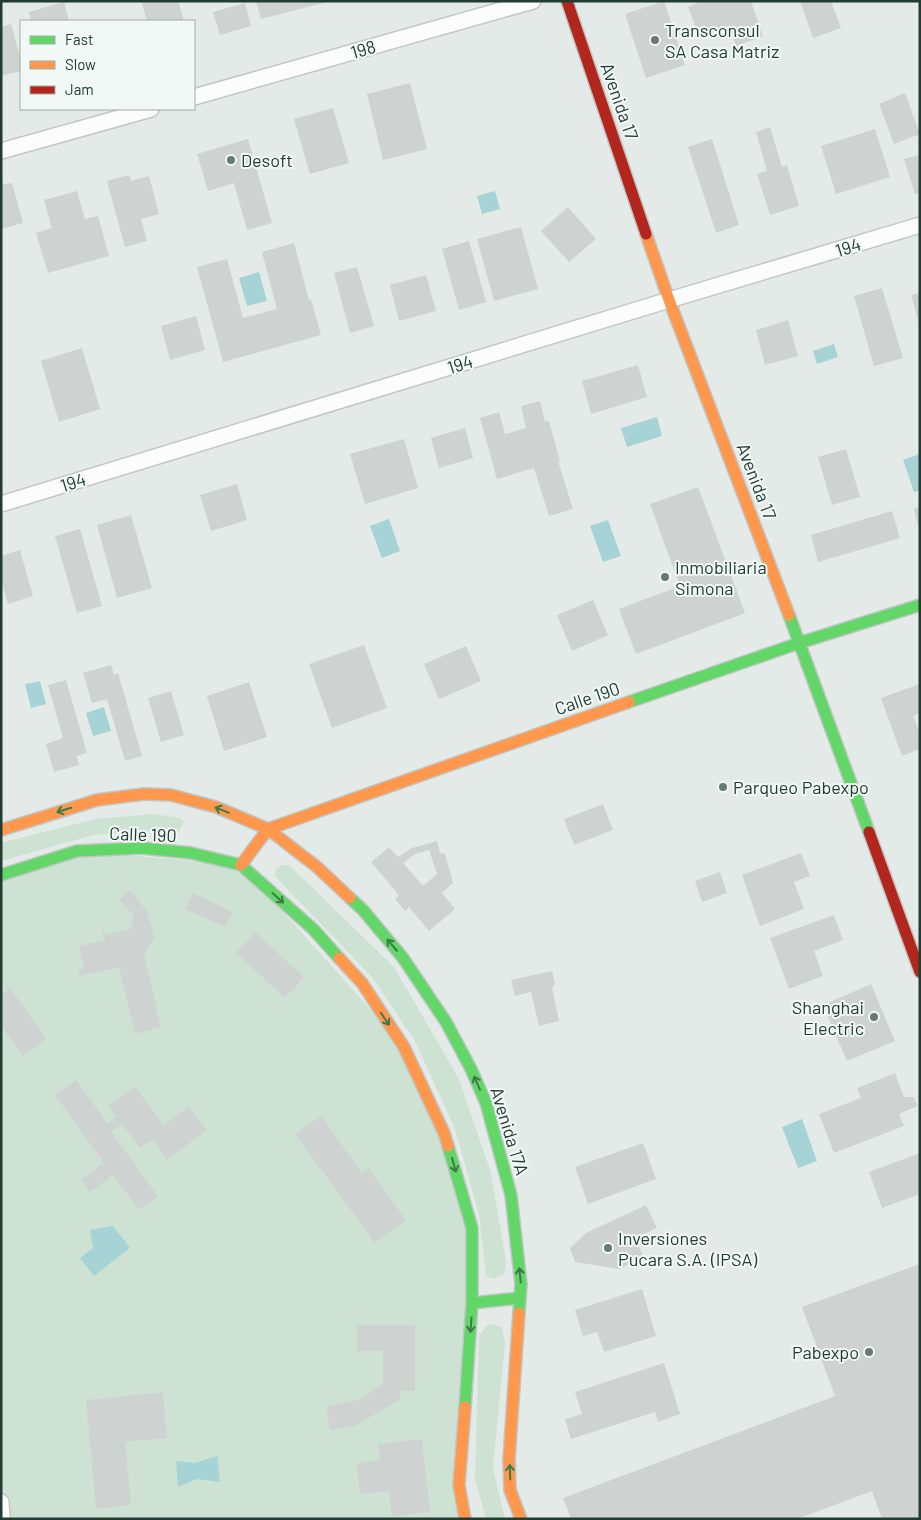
<svg xmlns="http://www.w3.org/2000/svg" width="921" height="1520" font-family="Barlow,sans-serif">
  <rect width="100%" height="100%" fill="#e4eae7"/>
  <path fill="#cde2d3" d="M154,814L179,818L184,822L178,833L156,831L93,835L1,861V843L95,819Z
    M77,851L241,865L404,1047L472,1228L465,1519H1V875Z
    M282,865H289L394,967L459,1079L491,1173L506,1261L504,1274L494,1279L486,1276L479,1215L455,1129L415,1041L372,977L274,875L277,868Z
    M493,1324L502,1328L505,1343L493,1468L505,1519H486L475,1479L479,1336L486,1326Z"/>
  <path fill="#a6d4d6" d="M495,191L500,209L482,214L477,196Z
    M259,272L267,301L247,306L239,278Z
    M834,344L838,357L817,364L813,351Z
    M657,417L662,436L627,447L621,428Z
    M920,454V490L914,492L903,460Z
    M389,519L400,551L382,558L370,526Z
    M608,520L621,556L603,562L590,526Z
    M40,681L46,704L31,708L25,684Z
    M104,707L111,731L93,736L86,713Z
    M802,1119L817,1161L798,1168L782,1127Z
    M113,1226L130,1248L94,1276L80,1258L93,1248L90,1230Z
    M217,1456L220,1482L197,1479L178,1487L176,1461L195,1463Z"/>
  <path fill="#ced3d1" fill-rule="evenodd" d="M141,1H178L184,21H147Z
    M256,1H327V2L261,19Z
    M664,1L685,65L646,78L625,14Z
    M702,1H751L763,36L736,46L729,26L700,38L688,7Z
    M800,1H831L841,28L813,38Z
    M64,2L69,21H31L29,12Z
    M245,3L251,26L220,35L213,12Z
    M11,24L21,60V71L1,76V27Z
    M410,83L427,149L383,160L367,94Z
    M905,93L920,134L894,144L879,104Z
    M333,108L349,163L310,174L294,119Z
    M770,127L782,167L787,165L799,206L770,215L757,174L767,171L756,132Z
    M875,129L890,177L836,194L821,146Z
    M248,139L272,223L247,230L234,183L208,191L197,154Z
    M712,139L739,225L716,233L688,147Z
    M920,155V193L915,194L904,159Z
    M129,175L131,181L149,176L159,214L141,219L147,241L125,247L107,181Z
    M12,183L23,223L1,229V185Z
    M77,191L85,219L98,216L109,256L48,273L36,233L52,228L44,200Z
    M568,207L596,239L569,262L541,231Z
    M521,227L538,289L494,301L477,239Z
    M469,241L486,302L459,310L442,249Z
    M294,243L309,300L311,299L321,335L223,362L197,267L227,259L243,318L277,309L262,252Z
    M357,267L374,326L350,333L334,273Z
    M426,275L436,311L399,321L390,285Z
    M882,288L903,358L874,366L854,296Z
    M920,293V323H919L911,295Z
    M196,316L205,350L170,360L161,326Z
    M788,320L798,356L765,365L756,330Z
    M82,348L100,409L59,422L41,361Z
    M638,365L647,397L591,414L582,381Z
    M540,401L545,422L549,421L560,461H558L573,509L549,516L534,468L497,479L480,418L499,412L505,434L526,428L521,406Z
    M465,428L473,458L439,468L431,438Z
    M404,439L418,488L365,504L350,454Z
    M846,449L860,497L832,505L818,457Z
    M237,484L247,520L211,531L200,495Z
    M698,487L745,613L636,654L619,609L680,586L650,504Z
    M920,507V529H919L914,509Z
    M892,511L900,538L818,562L811,535Z
    M131,515L152,588L117,598L97,525Z
    M80,529L102,606L77,613L55,536Z
    M20,550L33,596L8,604L1,580V556Z
    M593,600L608,635L572,651L557,615Z
    M364,645L387,708L332,728L309,664Z
    M466,646L481,681L439,699L424,664Z
    M111,665L114,675L118,673L142,756L125,761L107,699L92,703L83,673Z
    M66,680L87,753L77,756L79,765L54,772L46,744L63,738L48,685Z
    M249,682L267,737L224,751L207,696Z
    M920,684V713L913,716L920,734V749L902,756L881,698Z
    M171,691L184,735L161,742L148,698Z
    M603,804L613,830L574,845L564,819Z
    M437,841L440,853L445,854L453,883L442,893L455,909L429,931L409,907L405,911L395,899L399,895L371,862L389,847L398,857L412,848ZM429,850L437,874L423,886L403,863L415,854Z
    M801,853L810,876L794,882L804,909L760,926L742,875Z
    M720,872L727,893L702,902L695,881Z
    M130,890L147,911L155,937L144,954L161,1027L135,1034L119,967L80,976L78,969L84,968L79,946L105,940L102,929L104,928L105,935L130,929L134,916L119,899Z
    M193,893L233,912L225,927L185,909Z
    M834,915L843,940L814,951L823,976L789,989L770,938Z
    M255,932L304,977L285,998L236,953Z
    M552,971L555,984L552,988L559,1021L539,1026L531,992L515,996L511,980Z
    M871,984L895,1041L847,1061L823,1005Z
    M10,988L46,1039L23,1056L1,1026V995Z
    M895,1073L904,1097H914L917,1106L899,1114L904,1126L834,1153L819,1114L861,1098L857,1088Z
    M76,1080L108,1124L116,1117L108,1106L135,1087L164,1125L189,1107L207,1130L167,1160L153,1140L140,1148L122,1124L111,1132L158,1196L139,1210L113,1175L90,1192L81,1180L104,1163L55,1095Z
    M321,1116L362,1173L368,1168L406,1220L375,1243L295,1134Z
    M643,1143L656,1179L588,1204L575,1167Z
    M920,1153V1194L882,1208L869,1172Z
    M646,1205L657,1228L635,1238L644,1257L619,1269L575,1262L570,1248L586,1233Z
    M920,1264V1519H882L872,1491L797,1519H571L563,1498L835,1396L802,1307Z
    M642,1289L656,1336L604,1352L597,1332L583,1336L575,1310Z
    M357,1325H415V1391H401L399,1400L355,1426L330,1430L326,1406L359,1400L383,1384V1351H357Z
    M664,1363L680,1414L658,1422L655,1412L571,1439L565,1419L582,1414L575,1392Z
    M163,1392L167,1438L125,1442L131,1505L96,1509L86,1400Z
    M422,1439L430,1512L392,1517L389,1491L360,1494L356,1463L380,1460L378,1444Z"/>
  <g fill="none" stroke-linecap="round" stroke-linejoin="round">
    <g stroke="#c1c7c4" stroke-width="18">
      <path id="street" d="M194,97L533,1
        M1,151L151,109
        M1,504L669,300L920,225
        M1,1502L2,1519"/>
    </g>
    <g stroke="#bfc7c4" stroke-width="14">
      <path id="fast" d="M789,615L869,832
        M629,702L799,643L920,605
        M1,875L77,851L142,848L191,853L241,865L313,929L339,958
        M350,898L363,910L403,958L446,1022L471,1069L486,1103L511,1195L521,1284L519,1313
        M448,1146L472,1228V1303L465,1407
        M472,1303L520,1298"/>
    </g>
    <g stroke="#bfc7c4" stroke-width="14">
      <path id="slow" d="M646,234L669,300L789,615
        M1,830L97,800L144,794L171,795L216,807L268,829L317,867L350,898
        M241,865L268,829L629,702
        M339,958L362,983L404,1047L444,1133L448,1146
        M519,1313L509,1459L510,1490L521,1519
        M465,1407L459,1485L465,1519"/>
    </g>
    <g stroke="#bfc7c4" stroke-width="14">
      <path id="jam" d="M567,1L646,234
        M869,832L920,972"/>
    </g>
    <use href="#street" stroke="#fbfcfb" stroke-width="15"/>
    <use href="#fast" stroke="#63d668" stroke-width="11"/>
    <use href="#slow" stroke="#ff974d" stroke-width="11"/>
    <use href="#jam" stroke="#b3261e" stroke-width="11"/>
  </g>
  <defs><path id="oneway-shaft" d="M-6 0H5M1.5-3L5.5 0L1.5 3" fill="none" stroke-width="1.6" stroke-linecap="round" stroke-linejoin="round" transform="scale(1.25)"/></defs>
  <g stroke="#3c7a48">
    <use href="#oneway-shaft" transform="translate(64 810) rotate(163)"/>
    <use href="#oneway-shaft" transform="translate(222 810) rotate(-158)"/>
    <use href="#oneway-shaft" transform="translate(278 898) rotate(42)"/>
    <use href="#oneway-shaft" transform="translate(392 945) rotate(-130)"/>
    <use href="#oneway-shaft" transform="translate(385 1019) rotate(56)"/>
    <use href="#oneway-shaft" transform="translate(477 1083) rotate(-114)"/>
    <use href="#oneway-shaft" transform="translate(454 1165) rotate(74)"/>
    <use href="#oneway-shaft" transform="translate(520 1275) rotate(-96)"/>
    <use href="#oneway-shaft" transform="translate(471 1325) rotate(94)"/>
    <use href="#oneway-shaft" transform="translate(510 1472) rotate(-92)"/>
  </g>
  <g fill="#667972" stroke="#f2f8f5" stroke-width="2">
    <circle cx="655" cy="40" r="5"/>
    <circle cx="231" cy="160" r="5"/>
    <circle cx="665" cy="577" r="5"/>
    <circle cx="723" cy="787" r="5"/>
    <circle cx="874" cy="1017" r="5"/>
    <circle cx="608" cy="1248" r="5"/>
    <circle cx="869" cy="1352" r="5"/>
  </g>
  <g text-anchor="middle" dominant-baseline="central" stroke-width="4" stroke-linejoin="round" paint-order="stroke">
    <g font-size="18" fill="#223c33" stroke="#f2f8f5" text-anchor="start">
      <text x="665" y="30">Transconsul<tspan x="665" dy="21">SA Casa Matriz</tspan></text>
      <text x="241" y="160">Desoft</text>
      <text x="675" y="567">Inmobiliaria<tspan x="675" dy="21">Simona</tspan></text>
      <text x="733" y="787">Parqueo Pabexpo</text>
      <text x="864" y="1007" text-anchor="end">Shanghai<tspan x="864" dy="21">Electric</tspan></text>
      <text x="618" y="1238">Inversiones<tspan x="618" dy="21">Pucara S.A. (IPSA)</tspan></text>
      <text x="859" y="1352" text-anchor="end">Pabexpo</text>
    </g>
    <g font-size="18" fill="#223c33" stroke="#f2f8f5">
      <text transform="translate(363 49) rotate(-16)">198</text>
      <text transform="translate(620 101) rotate(71)">Avenida 17</text>
      <text transform="translate(848 247) rotate(-17)">194</text>
      <text transform="translate(460 364) rotate(-17)">194</text>
      <text transform="translate(757 481) rotate(69)">Avenida 17</text>
      <text transform="translate(73 482) rotate(-17)">194</text>
      <text transform="translate(587 698) rotate(-19)">Calle 190</text>
      <text transform="translate(143 834) rotate(2)">Calle 190</text>
      <text transform="translate(510 1131) rotate(73)">Avenida 17A</text>
    </g>
  </g>
  <rect width="921" height="1520" fill="none" stroke="#223c33" stroke-width="5"/>
  <rect x="20" y="20" width="175" height="90" fill="#f2f8f5" stroke="#9fada7"/>
  <rect x="30" y="36" width="25" height="8" fill="#63d668" stroke="#9fada7"/>
  <text x="65" y="45" font-size="15" fill="#223c33">Fast</text>
  <rect x="30" y="61" width="25" height="8" fill="#ff974d" stroke="#9fada7"/>
  <text x="65" y="70" font-size="15" fill="#223c33">Slow</text>
  <rect x="30" y="86" width="25" height="8" fill="#b3261e" stroke="#9fada7"/>
  <text x="65" y="95" font-size="15" fill="#223c33">Jam</text>
</svg>
